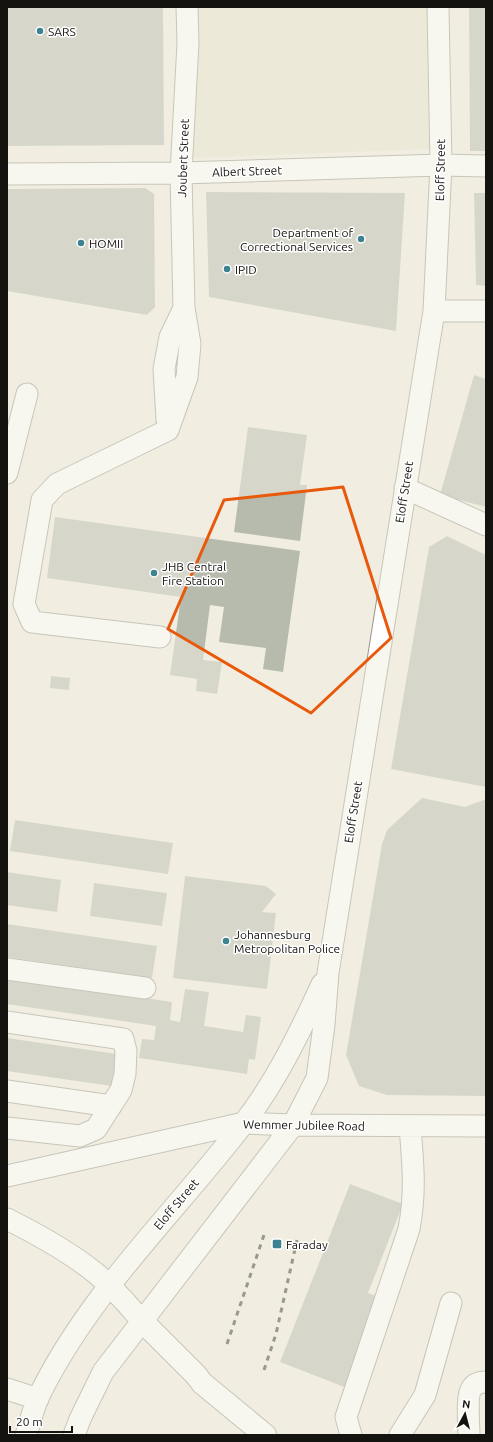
<svg xmlns="http://www.w3.org/2000/svg" width="493" height="1442" font-family="Ubuntu,sans-serif">
  <rect width="100%" height="100%" fill="#f1eee1"/>
  <path fill="#e8e3cf" d="M195,7H427L429,149L194,158L188,43Z"/>
  <path fill="#b7bbae" d="M7,7H163L164,145L7,146Z
    M469,7H486V151H470Z
    M145,188L154,194L155,307L147,315L7,291V189Z
    M206,192L405,193L396,331L209,297Z
    M474,193H486V286L476,285Z
    M474,375L486,379V507L440,495Z
    M248,427L307,435L300,485H307L300,541L234,532Z
    M55,517L300,551L283,672L263,669L266,648L219,642L224,607L210,605L203,660L222,662L217,694L196,691L197,679L170,675L181,597L47,578Z
    M447,536L486,555V787L391,769L429,547Z
    M51,676L70,678L69,690L50,688Z
    M422,798L465,807L486,799V1096L387,1095L359,1086L346,1055L382,844L387,830Z
    M15,820L173,843L168,874L10,851Z
    M7,872L61,880L57,912L7,905Z
    M185,876L266,886L276,894L262,912L276,913L267,989L173,978Z
    M94,883L167,893L162,926L90,916Z
    M7,924L157,946L152,978L7,957Z
    M7,977L172,1002L170,1020L180,1022L185,989L209,992L204,1026L243,1032L246,1015L261,1017L255,1060L249,1059L247,1074L139,1058L142,1039L154,1040L156,1026L7,1004Z
    M7,1038L117,1054L112,1086L7,1071Z
    M350,1184L403,1204L368,1293L382,1298L347,1388L280,1362Z"/>
  <g fill="none" stroke-linecap="round" stroke-linejoin="round">
    <g stroke="#979488" stroke-width="23">
      <path id="minor" d="M7,174L181,173L441,165L486,166
        M434,311H486
        M167,420L164,369L170,337L184,308
        M7,473L27,394
        M405,488L486,525
        M160,637L32,622L24,604L42,500L57,484L168,430L187,377L190,344L184,308L181,173L188,43L187,7
        M7,969L145,988
        M7,1022L123,1039L126,1051L125,1074L121,1090L96,1129L80,1136L7,1128
        M7,1091L111,1106
        M7,1176L244,1123L293,1125L486,1126
        M7,1219C41,1236 83,1259 110,1286C121,1297 131,1308 141,1320
        M7,1389L38,1399
        M26,1435C30,1423 33,1409 38,1398C88,1294 174,1214 243,1124C275,1084 301,1030 322,984
        M74,1435L80,1419L103,1372L293,1125L317,1078L324,1025L328,973L434,311L441,165L438,7
        M351,1435L346,1417L409,1229C416,1193 413,1163 410,1127
        M400,1435L425,1395L451,1303
        M469,1435C469,1425 466,1395 472,1388C475,1383 481,1382 486,1382"/>
    </g>
    <g stroke="#979488" stroke-width="24">
      <path id="highway" d="M141,1320L196,1375L202,1383L265,1435"/>
    </g>
    <use href="#minor" stroke="#fff" stroke-width="21"/>
    <use href="#highway" stroke="#fff" stroke-width="22"/>
    <path stroke="#32302b" stroke-width="3" stroke-dasharray="5 5" stroke-linecap="butt" d="M227,1344L265,1232
      M264,1370L276,1334L297,1240"/>
  </g>
  <path d="M0 0H493V1442H0ZM343,487L391,638L311,713L168,629L224,500Z" fill="#f1eee1" fill-opacity=".55" fill-rule="evenodd"/>
  <path fill="none" stroke="#e8590c" stroke-width="3" stroke-linejoin="round" d="M343,487L391,638L311,713L168,629L224,500Z"/>
  <g fill="#3d8290" stroke="#fff" stroke-width="1.5">
    <circle cx="40" cy="31" r="4"/>
    <circle cx="361" cy="239" r="4"/>
    <circle cx="81" cy="243" r="4"/>
    <circle cx="227" cy="269" r="4"/>
    <circle cx="154" cy="573" r="4"/>
    <circle cx="226" cy="941" r="4"/>
    <rect x="272" y="1239" width="10" height="10" rx="2"/>
  </g>
  <g text-anchor="middle" dominant-baseline="central" stroke-width="3" stroke-linejoin="round" paint-order="stroke">
    <g font-size="12" fill="#15130f" stroke="#fff" text-anchor="start">
      <text x="48" y="31">SARS</text>
      <text x="353" y="232" text-anchor="end">Department of<tspan x="353" dy="14">Correctional Services</tspan></text>
      <text x="89" y="243">HOMII</text>
      <text x="235" y="269">IPID</text>
      <text x="162" y="566">JHB Central<tspan x="162" dy="14">Fire Station</tspan></text>
      <text x="234" y="934">Johannesburg<tspan x="234" dy="14">Metropolitan Police</tspan></text>
      <text x="286" y="1244">Faraday</text>
    </g>
    <g font-size="12" fill="#15130f" stroke="#fff">
      <text transform="translate(183 158) rotate(-88)">Joubert Street</text>
      <text transform="translate(440 170) rotate(-89)">Eloff Street</text>
      <text transform="translate(247 171) rotate(-2)">Albert Street</text>
      <text transform="translate(404 492) rotate(-81)">Eloff Street</text>
      <text transform="translate(353 812) rotate(-81)">Eloff Street</text>
      <text transform="translate(304 1125) rotate(1)">Wemmer Jubilee Road</text>
      <text transform="translate(176 1204) rotate(-50)">Eloff Street</text>
    </g>
  </g>
  <rect width="493" height="1442" fill="none" stroke="#15130f" stroke-width="16"/>
  <g transform="translate(465 1414) rotate(7)" stroke="#ffffff" stroke-width="3" paint-order="stroke">
  <path d="M0-3L7 15L0 10L-7 15Z" fill="#15130f"/>
  <text y="-6" font-size="11" font-weight="bold" text-anchor="middle" fill="#15130f">N</text>
  </g>
  <path d="M10 1426v6h62v-6" fill="none" stroke="#15130f" stroke-width="2"/>
  <text x="16" y="1426" font-size="12" fill="#15130f" stroke="#ffffff" stroke-width="3" paint-order="stroke">20 m</text>
</svg>
